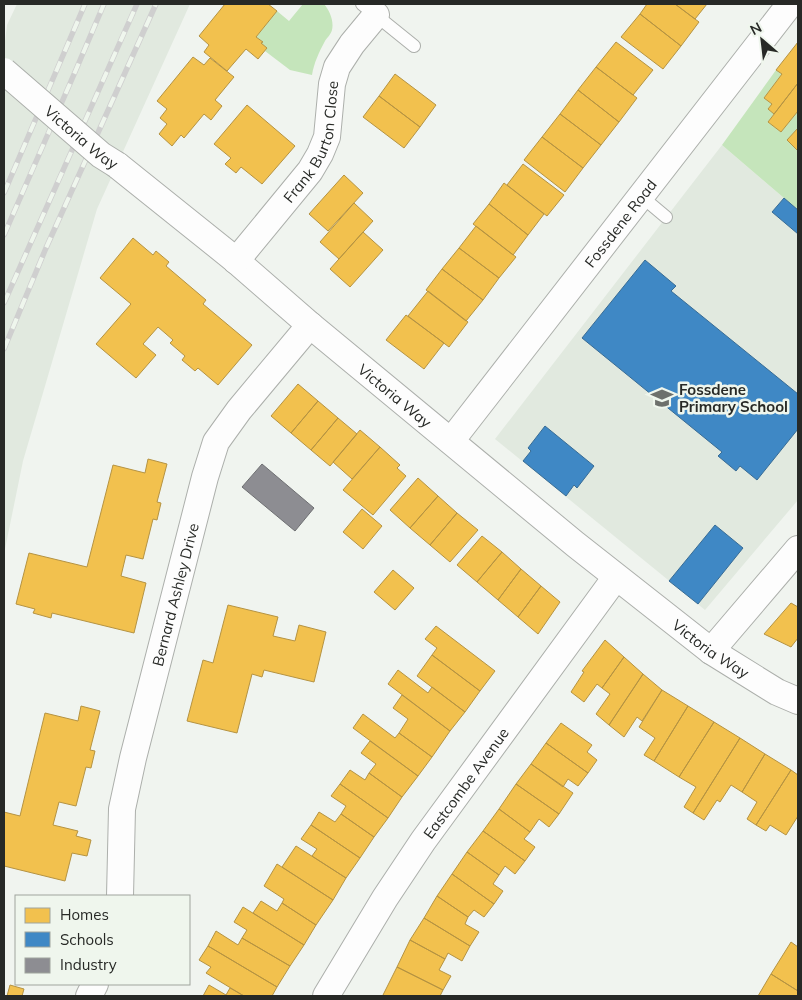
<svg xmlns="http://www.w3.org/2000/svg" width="802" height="1000" font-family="Mulish,sans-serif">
  <rect width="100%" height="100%" fill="#f0f4ef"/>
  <path fill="#e1e9df" d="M17,4H190L97,209L23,461L4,554V49L7,25Z
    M722,145L798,210V500L705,610L495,439Z"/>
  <path fill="#c5e5bb" d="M303,4H324C330,11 334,21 332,30C331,34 327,38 325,41C319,52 314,63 312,75L290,70L265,51L267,48L261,43L262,41L256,37L277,11L289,21Z
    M776,70L782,74L764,98L772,104L768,109L774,114L768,122L781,132L798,111V128L787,140L798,151V210L722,145Z"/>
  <path fill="#f2c14e" stroke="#b59342" d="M225,4H268L277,11L256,37L263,42L261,43L267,48L258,59L246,49L227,71L204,52L209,45L199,36Z
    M647,4H675L699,22L681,46L640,14Z
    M675,4H707L695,19Z
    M640,14L681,46L663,69L621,37Z
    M616,42L653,70L633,95L596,67Z
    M798,42V83L774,114L768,109L772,104L764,98L782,74L776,70Z
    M193,57L204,65L210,58L234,77L215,100L222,106L211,120L204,114L184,138L181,135L172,146L159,134L167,124L160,118L167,109L157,101Z
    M596,67L637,98L619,122L578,90Z
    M395,74L436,105L420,127L379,96Z
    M798,83V111L781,132L768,122Z
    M578,90L619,122L601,145L560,114Z
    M379,96L420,127L404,148L363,117Z
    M247,105L295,146L262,184L241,167L236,173L225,164L231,158L214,144Z
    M560,114L601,145L583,168L542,137Z
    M798,128V151L787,140Z
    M542,137L583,168L565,192L524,160Z
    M523,164L564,195L547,216L507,185Z
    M344,175L363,193L328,231L309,214Z
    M504,183L544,214L528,235L489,204Z
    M354,203L373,221L339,259L320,242Z
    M489,204L528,235L513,255L473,224Z
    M476,226L516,257L499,278L459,248Z
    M363,232L383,250L350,287L330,269Z
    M133,238L153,255L156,251L169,262L166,266L206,300L203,304L252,345L218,385L198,368L195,371L182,360L185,356L170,343L173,340L158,327L143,344L156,355L136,378L96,344L131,304L100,278Z
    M459,248L499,278L483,300L442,269Z
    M442,269L483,300L466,321L426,290Z
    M428,291L468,322L449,347L408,316Z
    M406,315L444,343L424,369L386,340Z
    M298,384L318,401L291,433L271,416Z
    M318,401L338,418L311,450L291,433Z
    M338,418L357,434L330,466L311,450Z
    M360,430L380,447L352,479L333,462Z
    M380,447L400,465L397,468L406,476L373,515L343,490Z
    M148,459L167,464L157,502L161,503L157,520L153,519L143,559L126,555L121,576L146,583L134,633L52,613L51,618L33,613L35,609L16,604L29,553L87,567L113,465L145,473Z
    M418,478L438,496L410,528L390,510Z
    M438,496L457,513L430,545L410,528Z
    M362,509L382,526L363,549L343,532Z
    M457,513L478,530L450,562L430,545Z
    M482,536L502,552L477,582L457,565Z
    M502,552L521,569L498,600L477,582Z
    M521,569L541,586L518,617L498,600Z
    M393,570L414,588L395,610L374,592Z
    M541,586L560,602L538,634L518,617Z
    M791,603L798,607V638L791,647L764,634Z
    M228,605L278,617L273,636L295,641L299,625L326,632L314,682L264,670L262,677L252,674L237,733L187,721L203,660L213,663Z
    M436,626L495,671L480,691L432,655L437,648L425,639Z
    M605,640L624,657L602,688L597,684L584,702L571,692L584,672L582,671Z
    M432,655L480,691L465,712L417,676Z
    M624,657L643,674L609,725L596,714L610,694L602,688Z
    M398,670L428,693L432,687L465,712L450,731L388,684Z
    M643,674L662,690L642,721L637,717L624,737L609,725Z
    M662,690L688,706L654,761L644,755L655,738L639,727Z
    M402,695L450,731L432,757L399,733L408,719L393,708Z
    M81,706L100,711L90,750L95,751L91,768L86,767L76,806L59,802L53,825L78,831L76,836L91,840L87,856L72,853L65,881L4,866V812L20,816L45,713L78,721Z
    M688,706L714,722L679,777L654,761Z
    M363,714L395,738L399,733L432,757L418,776L353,728Z
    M714,722L740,738L693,813L684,807L696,787L679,777Z
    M561,723L592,745L587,752L597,760L588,773L546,743Z
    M740,738L765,754L742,792L731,785L720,802L717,800L704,820L693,813Z
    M370,741L418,776L402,797L369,773L376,764L361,753Z
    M546,743L588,773L578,786L568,779L563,787L531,764Z
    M765,754L791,770L756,825L747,819L757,802L742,792Z
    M531,764L573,793L559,814L516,784Z
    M350,770L365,780L369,773L402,797L388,818L340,784Z
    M791,770L798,775V816L786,835L770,825L766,831L756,825Z
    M340,784L388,818L374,837L341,814L346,806L331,796Z
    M516,784L559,814L549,827L539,819L530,832L499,809Z
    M499,809L530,832L524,839L535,847L525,861L483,831Z
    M319,812L335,822L341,814L374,837L360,858L311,825Z
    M311,825L360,858L346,878L312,856L317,849L301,839Z
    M483,831L525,861L515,874L505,866L499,875L467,852Z
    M296,846L346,878L333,900L282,867Z
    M467,852L499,875L493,884L503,891L494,904L452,874Z
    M277,864L333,900L316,925L282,903L284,899L264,886Z
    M452,874L494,904L484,917L474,910L468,917L437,896Z
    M437,896L468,917L465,924L479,932L470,946L424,918Z
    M261,901L277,911L282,903L316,925L304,945L253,913Z
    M243,907L304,945L290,966L242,938L247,930L234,922Z
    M424,918L470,946L462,961L448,953L445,959L410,940Z
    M216,931L238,945L242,938L290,966L277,987L208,946Z
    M410,940L445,959L439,970L451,976L443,990L397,967Z
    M791,942L798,947V991L771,974Z
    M208,946L277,987L272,996H244L206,973L211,967L199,960Z
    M397,967L443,990L440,996H386L383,995Z
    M771,974L798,991V996H758Z
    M10,985L24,989L22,996H7Z
    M209,985L226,995L230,988L244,996H203Z"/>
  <path fill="#3f88c5" stroke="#386c95" d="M784,198L798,210V234L772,212Z
    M645,260L676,286L671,291L798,394V429L757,480L740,466L736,471L718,456L722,452L582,338Z
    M545,426L594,466L577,488L574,485L566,496L523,461L531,451L528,448Z
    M715,525L743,548L698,604L669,581Z"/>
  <path fill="#8d8d92" stroke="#6e6f72" d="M262,464L314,508L295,531L242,487Z"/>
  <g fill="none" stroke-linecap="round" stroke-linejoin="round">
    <g stroke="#acafab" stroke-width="14">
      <path id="service" d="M362,4L414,46
        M641,196L666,217"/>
    </g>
    <g stroke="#acafab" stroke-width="28">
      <g id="minor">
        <path id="s1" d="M117,165L233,258L310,325L575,544L711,651L777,692L798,701"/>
        <path id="s2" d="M236,261L310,171L320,154L327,137L332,84L337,67L352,44L376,15"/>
        <path id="s3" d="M451,441L790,4"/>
        <path d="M711,651L798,549"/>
        <path id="s4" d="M120,896L122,809L133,758L205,477L216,442L239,410L310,325"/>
        <path d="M89,996L95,984"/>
        <path id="s5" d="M326,996L385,898L423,841L616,577"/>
      </g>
    </g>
    <use href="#service" stroke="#fdfdfd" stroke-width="12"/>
    <use href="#minor" stroke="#fdfdfd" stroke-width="26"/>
    <g stroke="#cfcfcf" stroke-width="5.5">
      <path id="rail" d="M4,193L85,4
        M4,235L75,72L104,4
        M4,303L137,4
        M4,349L46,248L156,4"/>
    </g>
    <use href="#rail" stroke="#eff6ed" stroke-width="4" stroke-dasharray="11" stroke-linecap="butt"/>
    <g stroke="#acafab" stroke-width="28" stroke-linecap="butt">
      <g id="minor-bridge">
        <path id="s6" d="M4,71L101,155L117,165"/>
      </g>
    </g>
    <use href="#minor-bridge" stroke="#fdfdfd" stroke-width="26"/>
  </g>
  <defs>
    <g id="school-bare" transform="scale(1.725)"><path d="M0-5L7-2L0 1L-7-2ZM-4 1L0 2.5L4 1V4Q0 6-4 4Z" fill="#6d706c" stroke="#eff6ed" stroke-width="2.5" paint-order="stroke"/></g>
  </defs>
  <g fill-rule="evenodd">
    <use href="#school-bare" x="662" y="398"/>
  </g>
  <g text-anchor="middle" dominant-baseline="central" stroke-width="5" stroke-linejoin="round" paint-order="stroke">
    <g font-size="15" fill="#272926" stroke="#eff6ed">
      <text stroke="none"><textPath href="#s6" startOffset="102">Victoria Way</textPath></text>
      <text stroke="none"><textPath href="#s2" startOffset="145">Frank Burton Close</textPath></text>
      <text stroke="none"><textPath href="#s3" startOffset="276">Fossdene Road</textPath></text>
      <text stroke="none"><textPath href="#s1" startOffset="361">Victoria Way</textPath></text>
      <text stroke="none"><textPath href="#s4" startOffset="308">Bernard Ashley Drive</textPath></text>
      <text stroke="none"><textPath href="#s1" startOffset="766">Victoria Way</textPath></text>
      <text stroke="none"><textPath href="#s5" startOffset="255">Eastcombe Avenue</textPath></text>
    </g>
    <g font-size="15" font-weight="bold" fill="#272926" stroke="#eff6ed" text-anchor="start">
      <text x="679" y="389">Fossdene<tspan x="679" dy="17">Primary School</tspan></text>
    </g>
  </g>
  <rect width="802" height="1000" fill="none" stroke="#272926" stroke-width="10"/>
  <rect x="15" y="895" width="175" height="90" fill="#eff6ed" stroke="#9fa49d"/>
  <rect x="25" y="908" width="25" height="15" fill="#f2c14e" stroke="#9fa49d"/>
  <text x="60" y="920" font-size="15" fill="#272926">Homes</text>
  <rect x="25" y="932" width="25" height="15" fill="#3f88c5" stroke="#9fa49d"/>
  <text x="60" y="945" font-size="15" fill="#272926">Schools</text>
  <rect x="25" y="958" width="25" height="15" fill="#8d8d92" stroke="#9fa49d"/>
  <text x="60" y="970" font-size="15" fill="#272926">Industry</text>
  <g transform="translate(762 40) rotate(332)" stroke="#eff6ed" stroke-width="4" paint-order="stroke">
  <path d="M0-4L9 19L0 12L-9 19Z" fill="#272926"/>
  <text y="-8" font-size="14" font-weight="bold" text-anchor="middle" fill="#272926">N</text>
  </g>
</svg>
